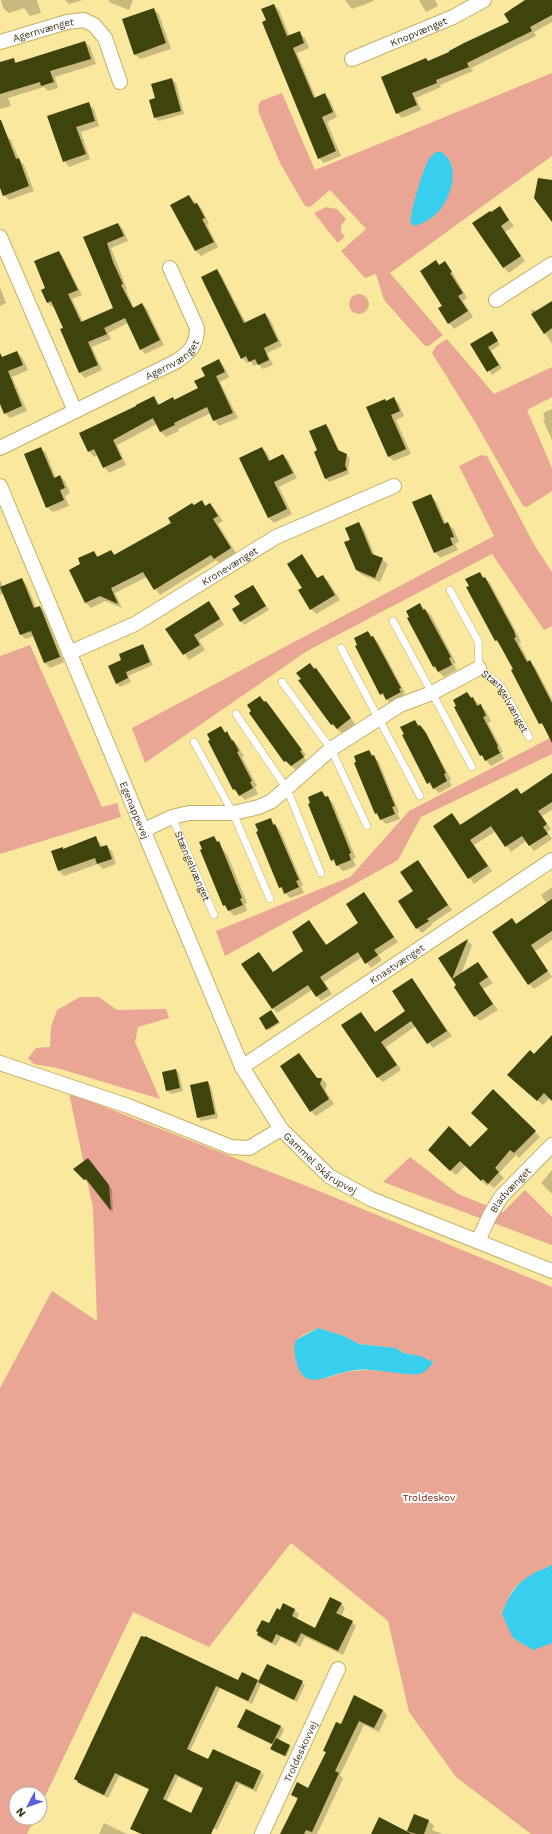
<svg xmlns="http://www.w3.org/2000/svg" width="552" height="1834" font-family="'Work Sans',sans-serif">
  <rect width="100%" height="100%" fill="#fbe89f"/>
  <path fill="#eaa694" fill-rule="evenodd" d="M552,73V156L390,273L443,335L429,346H425L384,300L376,274L365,278L341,251L366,229L330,190L310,207L305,206L280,163L259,113L258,106L261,101L282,93L315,170Z
    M326,207L337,209L346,219L341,226V232L345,237L339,242H337L314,213Z
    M349 304a10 10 0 1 1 20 0a10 10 0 1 1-20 0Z
    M447,339L494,394L552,367V397L527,410L552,468V491L527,507L523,506L475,422L432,353L436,346Z
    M481,455L487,456L535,546L552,572V626L544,630L492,554L307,651L145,763L132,728L494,536L459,466Z
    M30,645L102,807L117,803L121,817L0,854V656Z
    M552,737V754L421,817L398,860L225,956L216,931L350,877L409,811Z
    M80,997H99L117,1010L166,1009L169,1018L138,1027L135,1042L160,1099L57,1068L34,1064L28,1058L36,1048L50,1047L51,1027L57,1010Z
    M69,1093L319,1191L552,1287V1564C546,1569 539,1571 533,1574C499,1595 508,1604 513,1638L532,1649L552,1643V1834H531L456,1777L409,1712L388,1621L291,1543L209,1647L133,1612L40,1807V1794H16V1818H35L27,1834H0V1388L52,1291L97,1321L93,1208ZM318,1328L344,1336L359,1344L396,1348L403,1353L420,1356L385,1371L365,1370L345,1372L327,1378L296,1340L303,1335Z
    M410,1157L458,1194L503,1212L525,1190L552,1217V1245L383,1182Z"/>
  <path fill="#38ceee" d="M436,152H441C461,164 452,196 439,211C432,218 424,223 415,226L411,224C408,218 424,166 429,159C431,156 434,154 436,152Z
    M318,1328L344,1336L359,1344L396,1348L403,1353L420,1356L433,1362C430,1367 425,1373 419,1374C411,1376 381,1370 370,1370C362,1369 353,1370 346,1372C327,1375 305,1392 297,1364C295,1356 293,1348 296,1340Z
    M552,1564V1643L533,1650L513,1638L502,1614C510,1592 517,1582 538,1571C543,1569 548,1568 552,1564Z"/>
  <path fill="#0003" fill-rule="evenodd" d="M1,0H37L41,13L30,16L24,8L9,13L3,8Z
    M65,0H83L69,4Z
    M108,0H133L129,10L111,3Z
    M345,0H373L374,1L352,9Z
    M419,0H435L438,6L426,12Z
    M528,0H552V22L534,32L536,36L471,68L473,71L440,85L441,87L416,98L421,110L402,118L397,113L426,59L429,62L451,53L510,23Z
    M274,5L279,10L290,37L299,33L305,38L309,48L297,53L316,98L324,94L330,100L337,117L327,122L341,156L324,163L319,158L267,21Z
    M153,9L159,14L171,49L140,59L135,54Z
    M85,42L90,47L96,64L55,77L58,88L48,91L44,87L8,98L11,106L0,109V63L13,59L17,63Z
    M172,80L176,83L184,114L159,121L155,118L150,100L156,99Z
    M88,103L94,109L99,126L81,132L90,159L69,167L64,161L48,117Z
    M6,135L11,140L19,159L24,165L34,191L9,200L4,195L0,185V137Z
    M189,196L202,209L209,224L207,225L218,247L201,256L196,251L172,205Z
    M500,208L514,226L505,232L525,261L509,273L504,268L491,213Z
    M118,224L123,229L128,241L111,248L127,289L126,290L134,308L142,304L147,309L164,345L145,354L141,349L128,323L108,333L111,339L92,347L102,370L85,378L80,373L61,330L64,329L54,306L52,307L47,302L46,288L59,252L63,257L82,295L72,299L83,322L115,309L84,238Z
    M436,262L440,266L445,263L450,268L467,298L463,301L473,317L454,329L449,323L443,306Z
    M217,270L221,275L246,323L265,314L270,319L282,346L267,353L273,365L263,369L258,364L254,366L250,361L247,363L242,358Z
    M0,287L6,303L0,306Z
    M552,302V344L531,311L533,309L536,312Z
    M495,336L500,345L491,351L502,368L492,375L471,344Z
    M17,352L22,357L28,370L12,377L27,411L10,418L5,413L0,401V359Z
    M219,361L224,366L229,377L220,382L238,418L219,426L214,420L211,413L178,429L179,431L166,437L161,432L157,424L117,445L126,465L109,473L104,467L98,455L94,457L89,451L138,407L154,397L160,405L173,398L175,400L199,389Z
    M394,398L399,404L404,416L396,420L411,454L394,461L388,456L385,400L387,402Z
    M552,409V440L543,420L545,419L543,413Z
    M326,425L329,428L340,452L350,458L348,469L349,474L329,482L326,479L319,451Z
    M40,448L46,453L56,478L60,476L65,481L70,493L65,496L69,506L53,512L47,507Z
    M262,448L267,453L271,461L283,455L288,460L297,478L279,487L292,514L274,523L269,518L240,459Z
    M431,496L436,501L446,524H448L454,529L459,542L455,544L458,550L440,558L435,552Z
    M202,502L206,506L210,504L215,509L223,521L218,524L236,553L219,563L216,560L160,595L147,577L115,593L122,608L105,601L91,608L86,603L70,570L81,565L94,552L99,557L111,551L116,555L172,523Z
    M358,523L364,529L375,556L382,559L388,564L380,582L362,575L357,570L352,540Z
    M302,556L318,579L322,576L328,581L340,600L316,614L311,609L303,588Z
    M479,573L490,583L519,637L521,643H519L529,662L535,667L552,699V733L540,723L514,670L501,646L496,640L470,586Z
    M22,579L26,584L37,609L40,607L44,612L64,662L50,668L45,663L34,636L26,639L21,635L4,593L0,595V580L3,587Z
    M253,586L269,610L244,625L233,609L241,605Z
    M209,603L214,608L224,625L199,640L205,650L189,660L167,629Z
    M420,605L431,615L456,663L454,664L457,670L444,677L433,667Z
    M368,632L378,642L405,693L403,694L405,698L392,705L381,694Z
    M142,646L146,649L153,665L128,676L131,682L120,687L116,683L123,660Z
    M310,664L321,674L355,724L343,734L331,724L302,679Z
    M467,693L486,711L491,721L488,723L503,752L501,753L504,759L491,766L481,755Z
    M260,697L271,707L306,755L304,757L308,763L297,771L285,761Z
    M415,721L425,731L451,779L449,780L452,786L439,793L428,783Z
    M221,727L238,746L244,756L242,757L257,786L255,787L258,794L245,800L234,790L209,742Z
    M369,751L379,762L399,812L397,813L400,819L386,824L376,814L356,764Z
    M552,775V810L542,816L551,829L547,832L552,839L534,851L526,841L511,852L496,831L474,845L492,871L474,884L434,827L452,814L461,825L516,789L522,795Z
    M322,792L333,803L356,858L353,859L356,866L343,871L332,860L312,804Z
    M270,819L280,830L303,885L301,886L304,893L290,898L280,887Z
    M214,837L228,856L247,903L245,904L247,911L234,916L224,905Z
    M96,838L103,847L106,846L112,851L116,864L103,869L98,864L64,876L59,871L62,848L64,850Z
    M418,861L452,910L431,924L432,925L422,933L417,928Z
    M552,887V940L535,951L552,977L534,989L529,984L512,920L517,924L547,904L541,895Z
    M364,893L398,942L378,955L382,960L371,968L362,957L324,982L332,994L321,1001L312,990L277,1013L273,1008L259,954L273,973L305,951L309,921L327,945L359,923Z
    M467,940L472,945L461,975L478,963L493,983L483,989L498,1010L480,1021L475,1016L440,959Z
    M411,979L452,1036L433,1048L416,1026L386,1047L401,1070L383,1082L377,1077L361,1013L376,1033L406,1011Z
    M271,1011L280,1023L269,1030L267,1029Z
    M552,1037V1100L550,1098L543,1105L513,1080Z
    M299,1054L318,1079H322L327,1084L325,1090L334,1104L316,1116L311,1111Z
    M176,1070L179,1073L183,1091L171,1094L167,1090Z
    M207,1082L211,1086L218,1118L201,1121L198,1117Z
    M493,1091L540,1137L519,1158L516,1155L499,1173L504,1178L494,1188L489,1184L487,1186L466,1165L456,1175L434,1155L470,1148L489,1129Z
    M91,1163L112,1189L113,1212L89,1181L88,1183L75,1169Z
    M552,1170V1194L541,1183Z
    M341,1603L345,1608L341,1617L352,1622L356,1626L343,1655L305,1637L300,1647L281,1637L276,1646L262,1639L258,1635L270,1625L284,1604L295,1610L299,1614L297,1619L316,1629Z
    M141,1637L239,1681L242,1673L259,1682H302L305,1685L297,1702L261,1684L252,1704L220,1688L190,1751L208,1760L261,1772L264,1775L256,1792L239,1784L217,1830L199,1821L192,1834H140L131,1828L150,1790L119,1776L108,1798L81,1785L75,1778ZM178,1777L203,1789L191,1815L166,1802Z
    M383,1710L387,1715L379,1732L364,1725L340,1775L343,1779L317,1834H285L298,1800L292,1795L309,1789L327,1753L324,1750L341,1726Z
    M281,1726L284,1730L279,1740L291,1747L286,1757L273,1751L272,1749L273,1745L241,1730L238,1727Z
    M414,1815L429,1821L434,1826L432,1830L443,1834H372L407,1832Z
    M104,1823L127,1834H99Z"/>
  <path fill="#3e440b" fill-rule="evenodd" d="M525,0H552V15L530,27L532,31L467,63L469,67L436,80L437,83L412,93L417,105L396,114L381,77L426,58L428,61L449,52V51L464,43L509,22L504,14Z
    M274,4L287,36L300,31L304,43L293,48L314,98L325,93L333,112L322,117L336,151L318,159L262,22L266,20L261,9Z
    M154,8L166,43L134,55L122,19Z
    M85,41L91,59L50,71L54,82L41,86L40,82L0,94V62L14,58L15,63Z
    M172,78L181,111L154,118L149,100L155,98L151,84Z
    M89,102L95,121L76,127L86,154L63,162L47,116Z
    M0,120H1L16,159L19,158L29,186L3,196L0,188Z
    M538,178L552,180V222L534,198Z
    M189,195L194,204L197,203L205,218L202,219L214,242L195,251L170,205Z
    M500,206L509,220L501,226L521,256L503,268L472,223L490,211L491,212Z
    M118,223L124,236L107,243L113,262L123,284L121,285L133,308L142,303L160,340L140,350L125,318L104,328L107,334L88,342L98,365L79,373L60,329L63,328L51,301L47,303L41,290L45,288L34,261L59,251L78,290L68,294L81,322L113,308L83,237Z
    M436,260L439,265L445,261L452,272L450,273L463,293L458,296L468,311L448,324L438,308L442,306L420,271Z
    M217,269L244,323L265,313L278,341L264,348L269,360L258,365L255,359L249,362L246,356L241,359L201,277Z
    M552,301V328L544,334L531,314Z
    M492,331L498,341L488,347L499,365L487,372L470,344Z
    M17,351L23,365L8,371L22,406L4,414L0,404V353L2,357Z
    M219,359L225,372L216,376L233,413L213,421L207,407L174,423L175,425L160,432L153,418L113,440L122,459L103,468L94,449L88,452L79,433L136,406V405L154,396L158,405L173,397L174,400L198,388L194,381L205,376L201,368Z
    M394,397L400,411L391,415L406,449L388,457L366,407L385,399L386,401Z
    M326,424L338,450L347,454L345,465L347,470L325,479L314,452L317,450L309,431Z
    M41,447L54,478L60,475L65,488L60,490L64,500L46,508L24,454Z
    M262,447L269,461L283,454L293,473L274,482L287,509L268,518L239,458Z
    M431,494L444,524L448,522L454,537L450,538L453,545L434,553L412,502Z
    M202,500L205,506L210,503L218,516L213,519L231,548L214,559L211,555L154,590L143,572L111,588L118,604L100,596L85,603L69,570L80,564L78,558L94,551L97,557L111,550L114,555L171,523L168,518L192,503L194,505Z
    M359,522L372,554L383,558L375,578L356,570L344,542L350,540L345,528Z
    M302,554L317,578L323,575L335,595L310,610L298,590L302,588L287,564Z
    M480,572L483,578L485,577L514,631L516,637L514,638L527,662L530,660L552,703V743L542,723L539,724L511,670L513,669L497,640L495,641L466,587L469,586L465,579Z
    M22,578L34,608L40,606L60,657L44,663L31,631L20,635L0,587Z
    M253,585L266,606L240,622L232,609L240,604L234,596Z
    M209,601L220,619L194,635L200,645L183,655L165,629Z
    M420,603L423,610L425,609L451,657L449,658L452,665L438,672L435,666L433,667L407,618L409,617L406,611Z
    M368,631L371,637L373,636L401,688L399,689L401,692L386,700L383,693L380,695L355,646L357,645L354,638Z
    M143,644L150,662L126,672L128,678L116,684L108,666L121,660L119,654Z
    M310,663L314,669L316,668L351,718L337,729L333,724L331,725L298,680L301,679L296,673Z
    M467,692L471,698L473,697L477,706L481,704L486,716L483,717L498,746L497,747L500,753L485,761L482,755L480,756L454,707L456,706L453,700Z
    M260,696L264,702L266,701L302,750L300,751L304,757L291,766L286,761L284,762L249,713L251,711L247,705Z
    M415,720L418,726L420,725L426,733L446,773L444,774L447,781L433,789L430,782L427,784L402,735L404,734L400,727Z
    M221,726L225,733L227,731L232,741L233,740L239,751L237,752L252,781L250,782L253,788L239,796L235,789L233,790L208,741L210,740L207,734Z
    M369,750L372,756L374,755L395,806L392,807L395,814L380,820L377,813L375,814L354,763L356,762L354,756Z
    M552,773V802L538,811L547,824L543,827L548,834L529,846L522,836L505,847L491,826L470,840L488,866L468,879L433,826L452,813L460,825L517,788L521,794Z
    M322,791L325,797L328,796L351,853L349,854L351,860L336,866L334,859L331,861L308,804L310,803L308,797Z
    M271,818L273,825L275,824L299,880L296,881L299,887L284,894L282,887L279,888L256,832L258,831L255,824Z
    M96,836L100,847L107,845L112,859L97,864L95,858L58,871L51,851L63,847V849Z
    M214,836L217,842L219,841L242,898L240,899L243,905L228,911L225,905L223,906L200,850L202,849L199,842Z
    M418,860L448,905L427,919L429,921L416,929L398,901L413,891L400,872Z
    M364,892L394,937L374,950L378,955L365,964L358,952L320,977L328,989L316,997L308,985L272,1009L241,964L259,952L273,972L303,951L292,932L309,920L326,945L358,923L346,904Z
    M552,899V931L531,945L548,971L528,985L492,932L512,918L516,924Z
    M468,939L452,979L438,958Z
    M478,962L488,977L479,983L493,1004L474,1017L454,987L456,985L452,979Z
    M412,978L447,1031L427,1044L411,1021L381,1042L397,1065L377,1078L341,1025L361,1012L375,1032L405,1011L392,991Z
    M271,1010L279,1022L266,1030L259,1018Z
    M552,1035V1101L544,1093L537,1101L507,1075L530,1050L534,1054Z
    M299,1053L317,1078H322L320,1084L329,1099L310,1112L280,1066Z
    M176,1069L180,1088L166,1091L162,1072Z
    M208,1081L215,1114L197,1118L190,1085Z
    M493,1089L536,1131L514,1153L510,1150L495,1168L499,1172L488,1184L483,1179L481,1181L460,1161L450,1171L428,1150L449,1126L470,1147L488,1129L471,1113Z
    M88,1158L109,1185L111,1211L86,1179L84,1180L73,1169Z
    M330,1597L342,1603L336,1613L353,1621L338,1651L301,1633L296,1643L276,1634L272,1643L257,1635L258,1632L256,1631L262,1620L269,1623L277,1608L280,1610L283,1603L295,1609L292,1616L315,1628Z
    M141,1636L145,1637V1636L238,1680L242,1672L258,1680L248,1701L216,1686L187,1749L208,1759L213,1749L261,1771L253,1789L236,1781L211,1834H142L130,1829L149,1789L115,1773L104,1795L77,1782L78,1781L74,1779ZM175,1774L203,1788L191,1813L163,1799Z
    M267,1664L303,1681L294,1700L258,1682Z
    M354,1695L383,1710L374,1728L359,1721L335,1771L339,1773L312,1832L306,1830L304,1834H280L298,1798L291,1795L297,1782L308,1788L326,1752L323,1751L336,1722L341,1724Z
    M246,1709L281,1726L272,1744L237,1727Z
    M276,1738L290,1745L285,1756L270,1749Z
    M414,1814L429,1820L424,1834H416L407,1831Z
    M379,1817L412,1834H371Z"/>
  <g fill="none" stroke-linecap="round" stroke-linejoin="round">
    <g stroke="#c2b068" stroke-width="8">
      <g id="service">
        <path id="s1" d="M450,590L478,641L479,668L501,686L529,737"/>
        <path d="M393,621L472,767"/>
        <path d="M341,648L420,796"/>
        <path d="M282,682L331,749L367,826"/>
        <path d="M236,714L287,789L321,873"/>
        <path d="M194,742L233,813L270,899"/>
        <path id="s2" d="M172,817L214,915"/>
      </g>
    </g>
    <g stroke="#c2b068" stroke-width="16">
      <g id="minor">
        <path id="s3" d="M0,42L67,22L84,20L94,25L105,38L120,82"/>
        <path id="s4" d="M352,59L453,17L484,0"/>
        <path d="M0,237L75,411"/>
        <path d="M496,300L552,264"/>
        <path id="s5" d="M0,448L177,361C190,352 197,345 197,328L170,268"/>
        <path id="s6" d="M0,486L242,1067L281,1129L329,1176L371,1199L552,1271"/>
        <path id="s7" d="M69,653L135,624L276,537L394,486"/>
        <path d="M144,830L172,817L189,813H233L259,807L272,801L331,749L400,705L432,693L479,668"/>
        <path d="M0,1063L128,1106L231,1147L249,1148L281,1129"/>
        <path id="s8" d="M242,1067L552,860"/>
        <path id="s9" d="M478,1241L490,1215L501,1197L552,1145"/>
        <path id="s10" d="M262,1834L338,1669"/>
      </g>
    </g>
    <use href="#service" stroke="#fff" stroke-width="7"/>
    <use href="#minor" stroke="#fff" stroke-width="14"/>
  </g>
  <g text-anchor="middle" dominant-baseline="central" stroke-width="4" stroke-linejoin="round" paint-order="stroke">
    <g font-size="10" fill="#3b3416" stroke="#fff">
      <text stroke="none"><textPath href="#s3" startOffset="45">Agernvænget</textPath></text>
      <text stroke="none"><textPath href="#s4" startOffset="72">Knopvænget</textPath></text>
      <text stroke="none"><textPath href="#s5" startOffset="194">Agernvænget</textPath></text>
      <text stroke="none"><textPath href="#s7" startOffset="183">Kronevænget</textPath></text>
      <text stroke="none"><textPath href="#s1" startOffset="128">Stængelvænget</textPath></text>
      <text stroke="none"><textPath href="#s6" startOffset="351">Egenappevej</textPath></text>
      <text stroke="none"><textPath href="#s2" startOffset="53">Stængelvænget</textPath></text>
      <text stroke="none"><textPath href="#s8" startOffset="186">Knastvænget</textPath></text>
      <text stroke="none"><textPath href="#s6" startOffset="755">Gammel Skårupvej</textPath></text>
      <text stroke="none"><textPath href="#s9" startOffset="61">Bladvænget</textPath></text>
      <text stroke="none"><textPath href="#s10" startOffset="91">Troldeskovvej</textPath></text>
    </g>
    <g font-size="10" fill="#751d04" stroke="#fff">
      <text x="429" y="1497">Troldeskov</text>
    </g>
  </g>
  <g transform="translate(28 1806) rotate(229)"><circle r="19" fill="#ffffff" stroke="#b1aea2"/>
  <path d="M0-3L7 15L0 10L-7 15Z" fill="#5962d9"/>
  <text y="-6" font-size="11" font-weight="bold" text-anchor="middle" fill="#3b3416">N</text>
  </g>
</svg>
